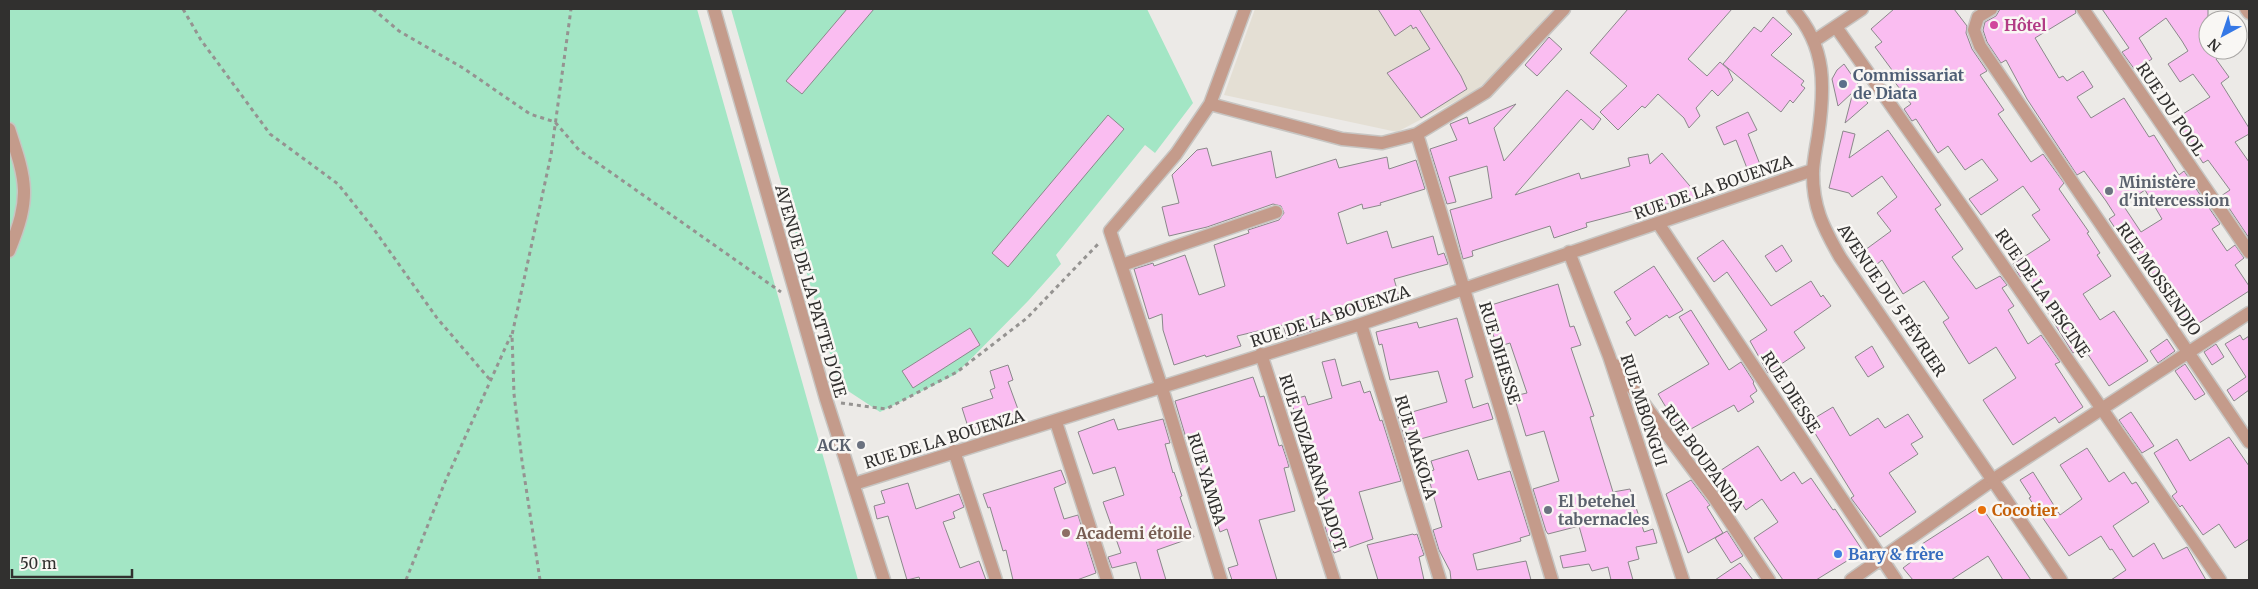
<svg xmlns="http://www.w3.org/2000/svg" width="2258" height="589" font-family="Merriweather,serif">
  <rect width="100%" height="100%" fill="#eceae7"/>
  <path fill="#e4dfd4" d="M1255,9H1553L1506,63L1475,91L1397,132L1224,95Z"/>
  <path fill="#a3e6c5" d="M9,9H697L858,580H9Z
    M731,9H1147L1193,103L1155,153L1145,145L1056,255L1061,264L1028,301L956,374L880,412L839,385Z"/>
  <path fill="#fabdf1" stroke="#8b888b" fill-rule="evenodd" d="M847,9H874L802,94L786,81Z
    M1378,9H1419L1461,76L1467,89L1421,118L1387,73L1430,49L1416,27L1413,29L1411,25L1395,36Z
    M1628,9H1732L1688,59L1707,76L1720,62L1728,69L1733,80L1718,96L1712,90L1696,108L1700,116L1689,128L1684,118L1658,94L1645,108L1642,106L1618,130L1600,112L1627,86L1590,53Z
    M1894,9H1954L1967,26L1966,33L1972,49L1987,71L1980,75L2004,110L1998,114L2031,162L2043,154L2064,183L2059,189L2089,232L2087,233L2100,253L2097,255L2111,276L2083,294L2100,320L2114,311L2148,361L2109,386L2083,347L2073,353L2024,275L2020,277L2015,268L2013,264L2050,240L2032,215L2040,210L2023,186L1981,215L1969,199L1998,180L1982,159L1965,170L1948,146L1938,153L1916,119L1912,121L1904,109L1911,104L1891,77L1895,74L1875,47L1882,42L1871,29Z
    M2000,9H2075L2076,13L2035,38L2059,78L2063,76L2067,81L2083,71L2093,87L2077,97L2091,118L2124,98L2149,137L2154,135L2179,175L2184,171L2220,224L2212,229L2227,251L2235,245L2244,258L2235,265L2249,286V291L2190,329L2181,313L2177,316L2165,297L2168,295L2153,273L2151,275L2122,232L2119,234L2109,219L2115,215L2106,201L2084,171L2077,175L2027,99L2006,60L2001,63L1987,42L1983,30L1985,22L1996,16ZM2145,190L2162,219L2141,232L2123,205Z
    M2102,9H2208V50H2228L2216,59L2229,77L2221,83L2249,128V134L2235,142L2249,162V238L2221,196L2230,190L2208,160L2203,163L2175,119L2210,97L2193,74L2180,82L2168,64L2188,51L2182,41L2166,18L2139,38L2152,59L2135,70L2122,52L2129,48Z
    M1773,17L1792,34L1771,55L1804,81L1801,85L1805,88L1793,103L1790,100L1781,112L1723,64L1754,27L1761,32Z
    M1549,37L1562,49L1537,76L1525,65Z
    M1844,64L1860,87L1856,90L1868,103L1845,123L1853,92L1838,106L1832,79L1837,70Z
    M1567,90L1601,119L1593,130L1581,119L1515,195L1579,173L1581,179L1630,166L1628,158L1648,154L1650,164L1662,153L1700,198L1675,205L1674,202L1638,213L1636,210L1586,223L1587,227L1554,238L1550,226L1472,251L1473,256L1463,259L1450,210L1492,198L1487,166L1449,177L1456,202L1447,204L1430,149L1457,140L1450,124L1467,117L1469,124L1516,104L1494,128L1504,161Z
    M1748,112L1757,130L1748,134L1763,172L1750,176L1736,140L1724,145L1716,127Z
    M1108,115L1124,129L1008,267L992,253Z
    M1888,130L1941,205L1935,209L1963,249L1952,257L1976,289L2000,276L2007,285L2002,288L2014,306L2008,310L2028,344L2041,335L2060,362L2055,364L2083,407L2059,423L2055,417L2013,445L1983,400L2016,378L1996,347L1969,364L1943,322L1949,318L1924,281L1903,294L1882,260L1876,265L1865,250L1891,231L1877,213L1897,197L1882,176L1852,197L1849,193L1829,188L1843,131L1855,134L1849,158Z
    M1207,148L1212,166L1271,151L1276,178L1336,159L1339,168L1387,157L1389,169L1416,160L1425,189L1380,203L1381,205L1363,209L1362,204L1338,213L1347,244L1387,231L1392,248L1433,236L1438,255L1444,253L1448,264L1394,279L1399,296L1314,320L1317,329L1287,339L1283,325L1237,336L1241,346L1206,357L1205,355L1174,365L1163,330L1162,314L1149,319L1134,269L1153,263L1154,266L1185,255L1199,295L1225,286L1214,245L1249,233L1248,230L1279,220L1284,213L1281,206L1273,204L1207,227L1169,236L1162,207L1179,203L1172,175L1197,150Z
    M1723,240L1771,306L1811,281L1821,297L1823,295L1831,306L1794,332L1805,348L1768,373L1750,341L1767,330L1727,272L1714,282L1697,258Z
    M1782,245L1792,261L1776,272L1765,256Z
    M1654,266L1683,310L1669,318L1667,315L1635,336L1626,322L1631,319L1614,292Z
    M1558,284L1570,327L1574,326L1581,345L1571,348L1594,416L1590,417L1613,492L1630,489L1644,532L1653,529L1657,543L1636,547L1639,559L1628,562L1633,580H1611L1608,567L1592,571L1589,564L1563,568L1560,556L1586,551L1579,526L1548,534L1546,531L1533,489L1559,481L1544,431L1526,436L1514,396L1527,393L1510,343L1497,347L1485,307Z
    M1691,310L1729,370L1741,362L1754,382L1753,383L1757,391L1750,396L1754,402L1738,412L1734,405L1682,434L1658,394L1709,364L1679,317Z
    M1457,318L1473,377L1465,380L1473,408L1488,403L1493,419L1406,443L1398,416L1447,402L1438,371L1390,380L1382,344L1379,345L1376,332L1417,322L1419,328Z
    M970,328L980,345L913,388L902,371Z
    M2240,335L2243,340L2249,336V390L2234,401L2227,390L2246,377L2225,344Z
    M2167,339L2175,351L2158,363L2150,351Z
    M2216,344L2224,357L2212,365L2204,352Z
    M1872,346L1884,367L1868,377L1855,357Z
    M1335,359L1342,386L1360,381L1364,393L1370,391L1380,421L1382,420L1401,481L1359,492L1373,539L1334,553L1325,527L1337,523L1330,499L1325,501L1311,449L1302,424L1298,425L1291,400L1305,396L1308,405L1332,398L1322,362Z
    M2185,364L2205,394L2195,400L2175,371Z
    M1008,365L1013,380L1008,382L1019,412L969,430L962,408L993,398L990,390L995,388L990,371Z
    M1253,377L1260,397L1264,396L1279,446L1282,445L1287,460L1289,467L1284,468L1295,511L1259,520L1277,580H1232L1228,568L1238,565L1227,529L1220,532L1191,436L1186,438L1175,401Z
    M1833,407L1850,436L1878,418L1885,428L1908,414L1923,437L1911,444L1918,454L1889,473L1916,512L1880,537L1851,498L1854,496L1808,422Z
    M2131,412L2154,446L2142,453L2119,420Z
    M1114,419L1118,430L1163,419L1170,443L1165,444L1173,473L1174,472L1182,496L1180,497L1194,537L1157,550L1166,580H1141L1136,562L1112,568L1108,557L1121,553L1103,502L1124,495L1115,467L1093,474L1078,432Z
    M2229,437L2249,466V539L2235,548L2219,524L2203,535L2182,505L2180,507L2172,496L2177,492L2154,453L2177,439L2190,461Z
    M1758,446L1781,481L1794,472L1802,484L1811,478L1833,510L1835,509L1863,551L1816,580H1783L1754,538L1778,522L1762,499L1746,510L1733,490L1723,497L1709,478Z
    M2087,448L2109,482L2124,472L2132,484L2136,482L2149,502L2113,526L2133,557L2154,543L2163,559L2187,547L2206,580H2111L2126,570L2112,549L2110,550L2101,536L2069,556L2029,498L2031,497L2020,480L2033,472L2060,515L2082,499L2060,465Z
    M1468,450L1478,480L1510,471L1530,535L1520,538L1521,541L1473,554L1477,570L1526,561L1531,580H1451L1450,571L1439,550L1433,530L1442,527L1427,472L1434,470L1431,461Z
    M1061,470L1066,483L1054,488L1064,519L1078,515L1096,573L1077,580H1013L1006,550L1003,551L990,507L988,508L983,494Z
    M1691,480L1710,505L1707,507L1723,533L1688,553L1666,494Z
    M908,483L916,509L959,494L964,507L953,512L955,518L943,522L960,568L979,561L986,580H920L919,577L907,580L888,516L877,519L874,506L885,503L881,491Z
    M1981,506L2031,580H2003L1988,556L1951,580H1913L1903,568L1927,550L1922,544Z
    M1727,531L1743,556L1731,563L1715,538Z
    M1413,534L1414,535L1417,534L1424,555L1419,557L1424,580H1378L1367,545Z
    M1740,563L1753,580H1715Z"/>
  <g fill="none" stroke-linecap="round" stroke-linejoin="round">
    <g stroke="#c7c5c2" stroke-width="15">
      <path id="minor" d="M714,9L826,399L884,580
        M2083,9L2249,252
        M2246,9L2249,13
        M1978,17L1974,30L1980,46L2249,442
        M1978,17L1991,9
        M1836,27L1966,212L2220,580
        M1814,41L1862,9
        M1210,104L1342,139L1382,143L1417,134L1486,92L1564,9
        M9,129C27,183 31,197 9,251
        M1417,134L1552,580
        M1658,223L1896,580
        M1569,252L1609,356L1683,580
        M1122,265L1276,212
        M1361,324L1440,580
        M1261,354L1334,580
        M1615,365L1715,499L1769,580
        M1056,422L1107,580
        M954,451L996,580
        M854,484L1361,324L1813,170
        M1221,580L1162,388L1110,231L1176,154L1210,104L1245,9
        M1851,580L1994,479L2249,313"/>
    </g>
    <g stroke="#c7c5c2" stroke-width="15">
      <path id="tertiary" d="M1793,9C1827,47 1825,88 1818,136C1816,147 1814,159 1813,170C1812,206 1823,227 1840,257L2061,580"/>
    </g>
    <path stroke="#959391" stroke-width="3" stroke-dasharray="4 4" stroke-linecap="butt" d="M183,9L201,40L270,134L338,184L373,228L437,318L491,381
      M373,9L399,31L463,68L530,114L555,122L579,150L781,292
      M841,403L886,409L957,372L1027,318L1100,242
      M406,580L445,482L511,335
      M540,580L522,461L514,394L512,335L551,155L571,9"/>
    <use href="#minor" stroke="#c49b8b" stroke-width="12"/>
    <use href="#tertiary" stroke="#c49b8b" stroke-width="12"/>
  </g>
  <circle fill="#d1479c" stroke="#f9f7f4" stroke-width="2" cx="1994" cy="25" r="5"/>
  <circle fill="#5c6f8a" stroke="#f9f7f4" stroke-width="2" cx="1843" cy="84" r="5"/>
  <g fill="#6b7280" stroke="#f9f7f4" stroke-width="2">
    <circle cx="2109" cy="191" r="5"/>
    <circle cx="861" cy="445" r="5"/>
    <circle cx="1548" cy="510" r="5"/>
  </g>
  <circle fill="#e8710a" stroke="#f9f7f4" stroke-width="2" cx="1982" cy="510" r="5"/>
  <circle fill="#8d6e63" stroke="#f9f7f4" stroke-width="2" cx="1066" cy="533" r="5"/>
  <circle fill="#3f7fe0" stroke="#f9f7f4" stroke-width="2" cx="1838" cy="554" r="5"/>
  <g text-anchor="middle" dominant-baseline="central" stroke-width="5" stroke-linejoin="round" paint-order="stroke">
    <g font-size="16" font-weight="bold" fill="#b23c85" stroke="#f9f7f4" text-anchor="start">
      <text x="2004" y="25">Hôtel</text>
    </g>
    <g font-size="16" font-weight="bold" fill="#4e5e75" stroke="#f9f7f4" text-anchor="start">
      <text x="1853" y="75">Commissariat<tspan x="1853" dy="18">de Diata</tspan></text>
    </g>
    <g font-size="16" fill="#31302f" stroke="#f9f7f4">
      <text transform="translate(2171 109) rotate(56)">RUE DU POOL</text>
      <text transform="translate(1713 187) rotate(-19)">RUE DE LA BOUENZA</text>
      <text transform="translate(2159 279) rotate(55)">RUE MOSSENDJO</text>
      <text transform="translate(811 291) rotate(74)">AVENUE DE LA PATTE D'OIE</text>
      <text transform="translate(2043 293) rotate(55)">RUE DE LA PISCINE</text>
      <text transform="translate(1892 300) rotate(56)">AVENUE DU 5 FÉVRIER</text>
      <text transform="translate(1330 316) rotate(-18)">RUE DE LA BOUENZA</text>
      <text transform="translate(1500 353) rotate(73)">RUE DIHESSE</text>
      <text transform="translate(1791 392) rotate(57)">RUE DIESSE</text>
      <text transform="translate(1644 410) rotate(72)">RUE MBONGUI</text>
      <text transform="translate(944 439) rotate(-17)">RUE DE LA BOUENZA</text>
      <text transform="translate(1416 447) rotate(73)">RUE MAKOLA</text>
      <text transform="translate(1703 458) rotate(54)">RUE BOUPANDA</text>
      <text transform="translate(1313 462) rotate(72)">RUE NDZABANA JADOT</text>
      <text transform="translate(1207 479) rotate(73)">RUE YAMBA</text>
    </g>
    <g font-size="16" font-weight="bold" fill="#5b616d" stroke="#f9f7f4" text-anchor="start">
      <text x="2119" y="182">Ministère<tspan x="2119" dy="18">d'intercession</tspan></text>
      <text x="851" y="445" text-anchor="end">ACK</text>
      <text x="1558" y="501">El betehel<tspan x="1558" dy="18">tabernacles</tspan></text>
    </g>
    <g font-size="16" font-weight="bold" fill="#c56008" stroke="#f9f7f4" text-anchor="start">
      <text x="1992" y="510">Cocotier</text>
    </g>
    <g font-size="16" font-weight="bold" fill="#785e54" stroke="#f9f7f4" text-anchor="start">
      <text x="1076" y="533">Academi étoile</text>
    </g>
    <g font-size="16" font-weight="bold" fill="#366cbe" stroke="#f9f7f4" text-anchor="start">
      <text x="1848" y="554">Bary &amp; frère</text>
    </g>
  </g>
  <rect width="2258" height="589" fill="none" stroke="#31302f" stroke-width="20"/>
  <g transform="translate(2223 35) rotate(220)"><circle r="24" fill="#f9f7f4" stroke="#a9a7a5"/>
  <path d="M0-4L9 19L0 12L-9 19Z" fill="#3578e6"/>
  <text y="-8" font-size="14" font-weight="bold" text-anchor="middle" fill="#31302f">N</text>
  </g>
  <path d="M12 569v8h120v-8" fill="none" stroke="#31302f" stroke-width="2.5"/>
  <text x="20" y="569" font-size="15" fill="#31302f" stroke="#f9f7f4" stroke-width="4" paint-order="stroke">50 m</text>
</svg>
